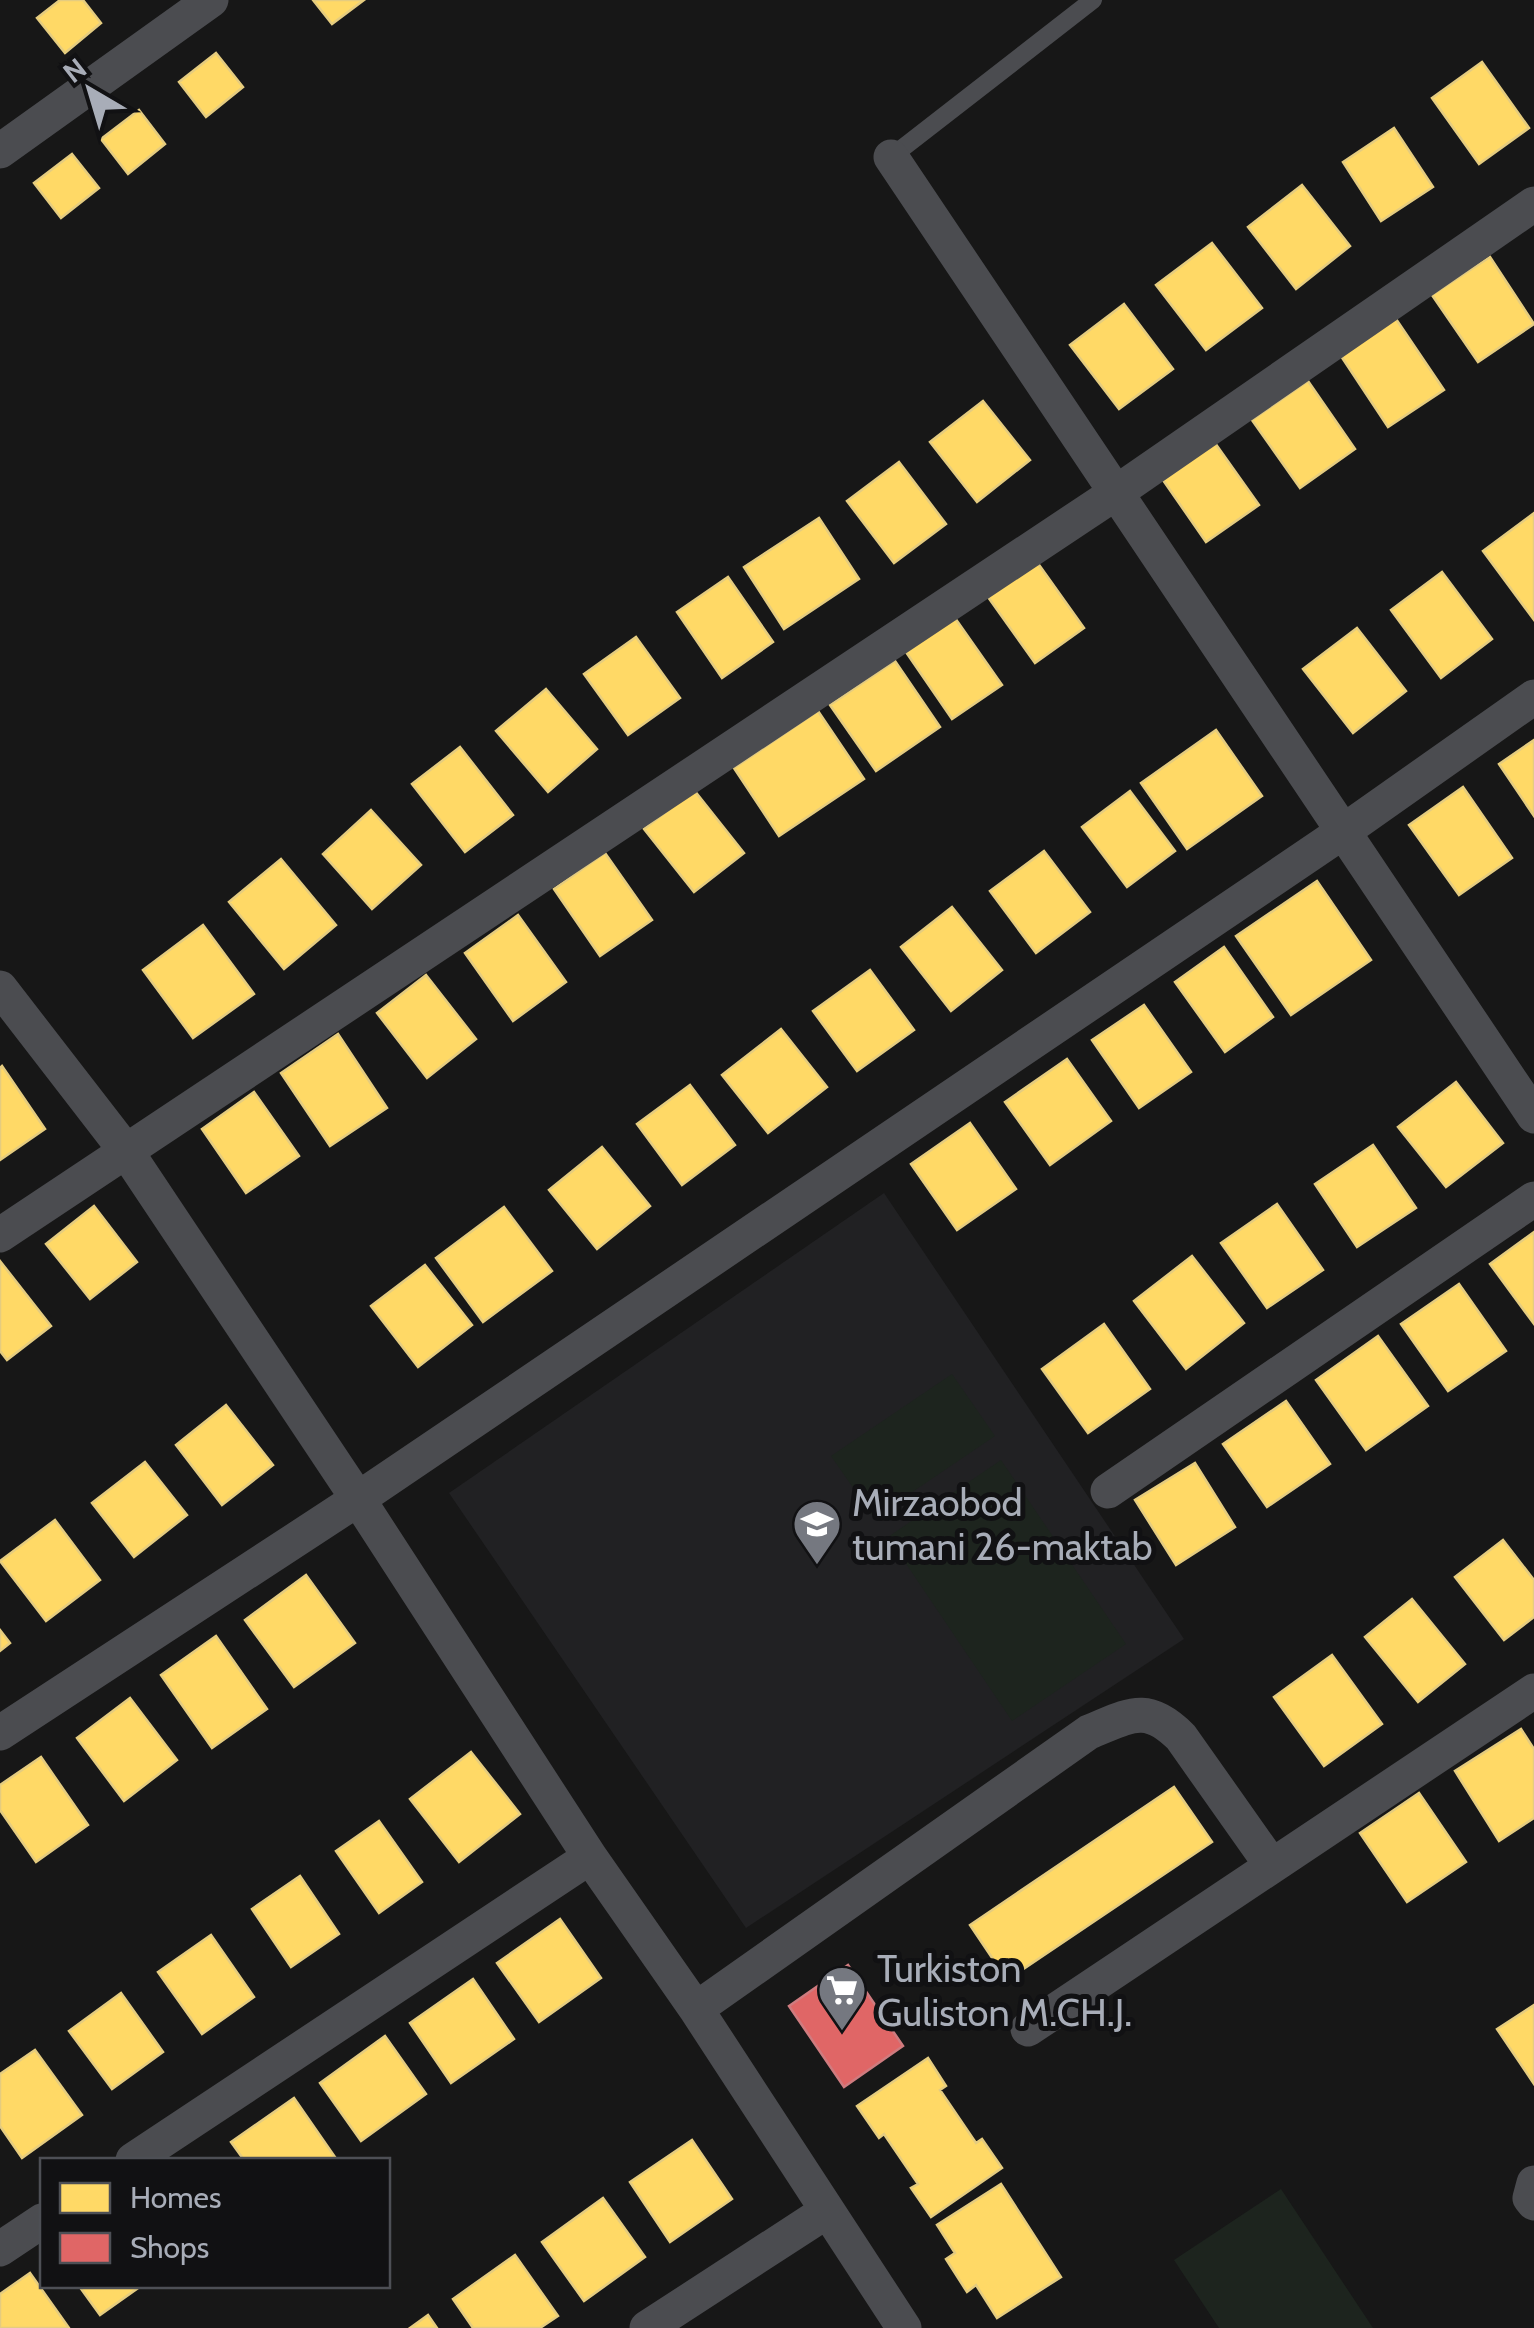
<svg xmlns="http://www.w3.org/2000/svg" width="1534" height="2328" font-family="Cabin,sans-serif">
  <rect width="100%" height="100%" fill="#171717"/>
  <path fill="#212123" d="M884,1193L1184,1639L746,1928L449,1493Z"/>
  <path fill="#1d241e" d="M952,1374L995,1436L874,1518L831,1456Z
    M1001,1460L1126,1644L1012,1721L888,1537Z
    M1281,2189L1373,2328H1219L1174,2260Z"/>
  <path fill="#ffd966" stroke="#e5cc7f" stroke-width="2.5" d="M60,0H83L101,23L65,53L37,18Z
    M313,0H364L332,24Z
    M216,53L243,87L206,117L179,82Z
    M1482,62L1529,128L1479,164L1432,98Z
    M139,110L165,144L128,174L101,139Z
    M1394,128L1433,187L1381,221L1343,162Z
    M72,154L99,188L61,218L34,183Z
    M1302,185L1350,246L1296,289L1248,227Z
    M1212,243L1262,308L1206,350L1156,285Z
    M1490,257L1534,324L1478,362L1432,295Z
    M1124,304L1173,369L1119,409L1070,345Z
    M1396,319L1444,390L1388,427L1341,356Z
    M1308,381L1355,449L1300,488L1252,420Z
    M983,401L1030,460L977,502L930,442Z
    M1215,443L1259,505L1206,542L1163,480Z
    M899,462L946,524L894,563L847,501Z
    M1534,513V620L1483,551Z
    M819,518L859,579L784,629L744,567Z
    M1037,562L1084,628L1035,663L988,597Z
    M1442,572L1492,639L1441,678L1391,610Z
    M728,577L773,642L722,678L677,612Z
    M955,618L1002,685L952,719L906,652Z
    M1357,628L1406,691L1353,733L1303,669Z
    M636,637L680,698L628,735L584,674Z
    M895,661L940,727L876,771L830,705Z
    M546,689L597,749L548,792L496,731Z
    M818,711L864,779L779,836L734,768Z
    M1216,730L1262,796L1187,849L1141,783Z
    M1534,740V816L1499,764Z
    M460,747L513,815L465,852L412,784Z
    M1463,787L1512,858L1459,895L1409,825Z
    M694,790L744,853L694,892L644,829Z
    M1130,791L1175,851L1127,887L1082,827Z
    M371,810L421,865L372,909L323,854Z
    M1044,851L1090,912L1036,953L990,891Z
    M605,853L652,920L600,956L554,889Z
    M281,859L336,925L284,969L229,902Z
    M1317,881L1371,960L1291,1015L1236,936Z
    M952,907L1002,970L951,1011L901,947Z
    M518,915L566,982L513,1021L465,953Z
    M203,925L254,994L193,1038L143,970Z
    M1224,947L1273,1017L1225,1052L1175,982Z
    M870,970L914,1030L857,1071L813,1011Z
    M426,975L476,1039L427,1078L377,1013Z
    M1144,1005L1191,1072L1139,1108L1092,1040Z
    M781,1029L827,1087L768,1133L722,1075Z
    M338,1034L387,1108L330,1146L281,1073Z
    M1067,1059L1111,1121L1050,1165L1005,1102Z
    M2,1066L45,1129L0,1160V1068Z
    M1456,1082L1503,1143L1446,1187L1398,1127Z
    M690,1085L735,1145L682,1185L637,1124Z
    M254,1092L299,1156L246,1193L202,1129Z
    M970,1123L1016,1189L957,1230L911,1164Z
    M1373,1145L1416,1208L1357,1247L1315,1184Z
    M602,1147L650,1206L597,1249L549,1190Z
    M1277,1204L1323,1270L1267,1308L1221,1243Z
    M94,1206L137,1262L90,1299L46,1244Z
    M504,1207L552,1271L483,1322L436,1258Z
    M1534,1232V1324L1490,1264Z
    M1192,1256L1244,1323L1186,1369L1134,1301Z
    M0,1261L51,1326L7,1360L0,1351Z
    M425,1265L472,1325L418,1367L371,1306Z
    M1459,1284L1506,1351L1448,1391L1401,1324Z
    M1104,1324L1150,1389L1088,1433L1042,1369Z
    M1378,1336L1428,1406L1366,1450L1316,1380Z
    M1286,1401L1330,1464L1267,1507L1223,1444Z
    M226,1405L273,1465L222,1505L176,1445Z
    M145,1462L187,1515L134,1557L92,1503Z
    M1195,1463L1235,1527L1176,1565L1135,1500Z
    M55,1520L100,1580L46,1621L0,1561Z
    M1503,1540L1534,1580V1617L1504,1640L1455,1577Z
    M306,1575L355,1643L294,1687L245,1620Z
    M1412,1599L1465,1664L1418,1702L1365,1637Z
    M0,1630L10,1643L0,1651Z
    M216,1636L267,1709L212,1748L161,1675Z
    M1332,1655L1382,1724L1324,1766L1274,1697Z
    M130,1698L177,1760L124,1801L77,1738Z
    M1521,1729L1534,1749V1818L1499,1841L1455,1771Z
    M471,1752L520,1814L459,1862L410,1799Z
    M41,1757L88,1825L36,1862L0,1810V1785Z
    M1174,1787L1212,1842L1007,1980L970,1925Z
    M1419,1793L1466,1862L1407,1902L1360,1833Z
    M379,1821L422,1882L379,1913L336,1851Z
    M300,1876L339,1934L291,1967L252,1909Z
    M560,1919L601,1978L539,2022L497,1963Z
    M211,1935L254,1997L202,2034L158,1972Z
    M473,1979L514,2039L451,2083L410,2023Z
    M121,1993L163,2052L112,2089L69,2031Z
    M1534,2005V2084L1497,2029Z
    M385,2036L426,2094L361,2141L320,2083Z
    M35,2050L82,2115L22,2158L0,2126V2074Z
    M928,2058L946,2086L940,2090L976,2143L982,2139L1002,2168L931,2217L911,2188L918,2184L884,2134L879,2138L857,2106Z
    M294,2098L335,2157L330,2160H244L231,2142Z
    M692,2140L732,2199L670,2242L630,2182Z
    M1001,2184L1061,2277L997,2318L976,2285L967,2292L946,2259L955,2253L937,2225Z
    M603,2198L645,2257L584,2301L542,2242Z
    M515,2255L558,2316L540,2328H473L453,2299Z
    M30,2273L69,2328H0V2294Z
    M79,2286H141L100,2315Z
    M428,2315L437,2328H410Z"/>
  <path fill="#e06666" stroke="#cf7b7f" stroke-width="2.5" d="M848,1965L903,2046L844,2087L789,2006Z"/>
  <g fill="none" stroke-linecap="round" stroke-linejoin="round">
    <path stroke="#4b4c50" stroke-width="18" d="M891,157L1093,0"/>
    <path stroke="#4b4c50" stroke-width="35" d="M0,151L211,0
      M891,157L1534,1116
      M0,988L126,1151L358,1499L590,1857L696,2009L904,2328
      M0,1235L1117,492L1534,204
      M1108,1491L1534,1199
      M0,1733L358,1499L1344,831L1534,697
      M696,2009L1089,1732C1129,1716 1146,1702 1181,1737L1272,1866
      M1028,2029L1534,1691
      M133,2160L590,1857
      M1534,2183L1530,2198L1534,2203
      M0,2249L42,2221
      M647,2328L827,2211"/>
  </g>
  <defs>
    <g id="school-pin" transform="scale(2.5)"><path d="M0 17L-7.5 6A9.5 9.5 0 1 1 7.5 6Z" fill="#757880" stroke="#111113"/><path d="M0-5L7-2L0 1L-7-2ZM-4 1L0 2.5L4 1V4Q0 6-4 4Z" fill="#fff"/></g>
    <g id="supermarket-pin" transform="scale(2.5)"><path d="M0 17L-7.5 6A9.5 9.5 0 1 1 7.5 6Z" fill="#757880" stroke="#111113"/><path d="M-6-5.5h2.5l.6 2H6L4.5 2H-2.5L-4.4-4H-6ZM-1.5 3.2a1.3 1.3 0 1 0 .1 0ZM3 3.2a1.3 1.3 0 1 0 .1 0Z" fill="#fff"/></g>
  </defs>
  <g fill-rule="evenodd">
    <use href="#school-pin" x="817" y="1524"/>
    <use href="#supermarket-pin" x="842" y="1990"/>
  </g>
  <g text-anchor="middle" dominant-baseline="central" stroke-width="10" stroke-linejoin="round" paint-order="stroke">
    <g font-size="38" fill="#a8adb8" stroke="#111113" text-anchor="start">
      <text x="852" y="1502">Mirzaobod<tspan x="852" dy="44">tumani 26-maktab</tspan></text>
      <text x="877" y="1968">Turkiston<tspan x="877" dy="44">Guliston M.CH.J.</tspan></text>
    </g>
  </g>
  <rect x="40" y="2158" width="350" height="130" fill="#111113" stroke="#4d4f55" stroke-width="2.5"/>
  <rect x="60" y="2183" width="50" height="30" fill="#ffd966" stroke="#4d4f55" stroke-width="2.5"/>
  <text x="130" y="2208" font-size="30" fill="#a8adb8">Homes</text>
  <rect x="60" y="2233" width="50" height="30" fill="#e06666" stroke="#4d4f55" stroke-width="2.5"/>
  <text x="130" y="2258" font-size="30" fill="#a8adb8">Shops</text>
  <g transform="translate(90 90) rotate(322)" stroke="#111113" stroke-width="8" paint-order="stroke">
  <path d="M0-8L18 38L0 25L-18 38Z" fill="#a8adb8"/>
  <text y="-15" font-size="28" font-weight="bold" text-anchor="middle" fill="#a8adb8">N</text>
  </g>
</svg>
